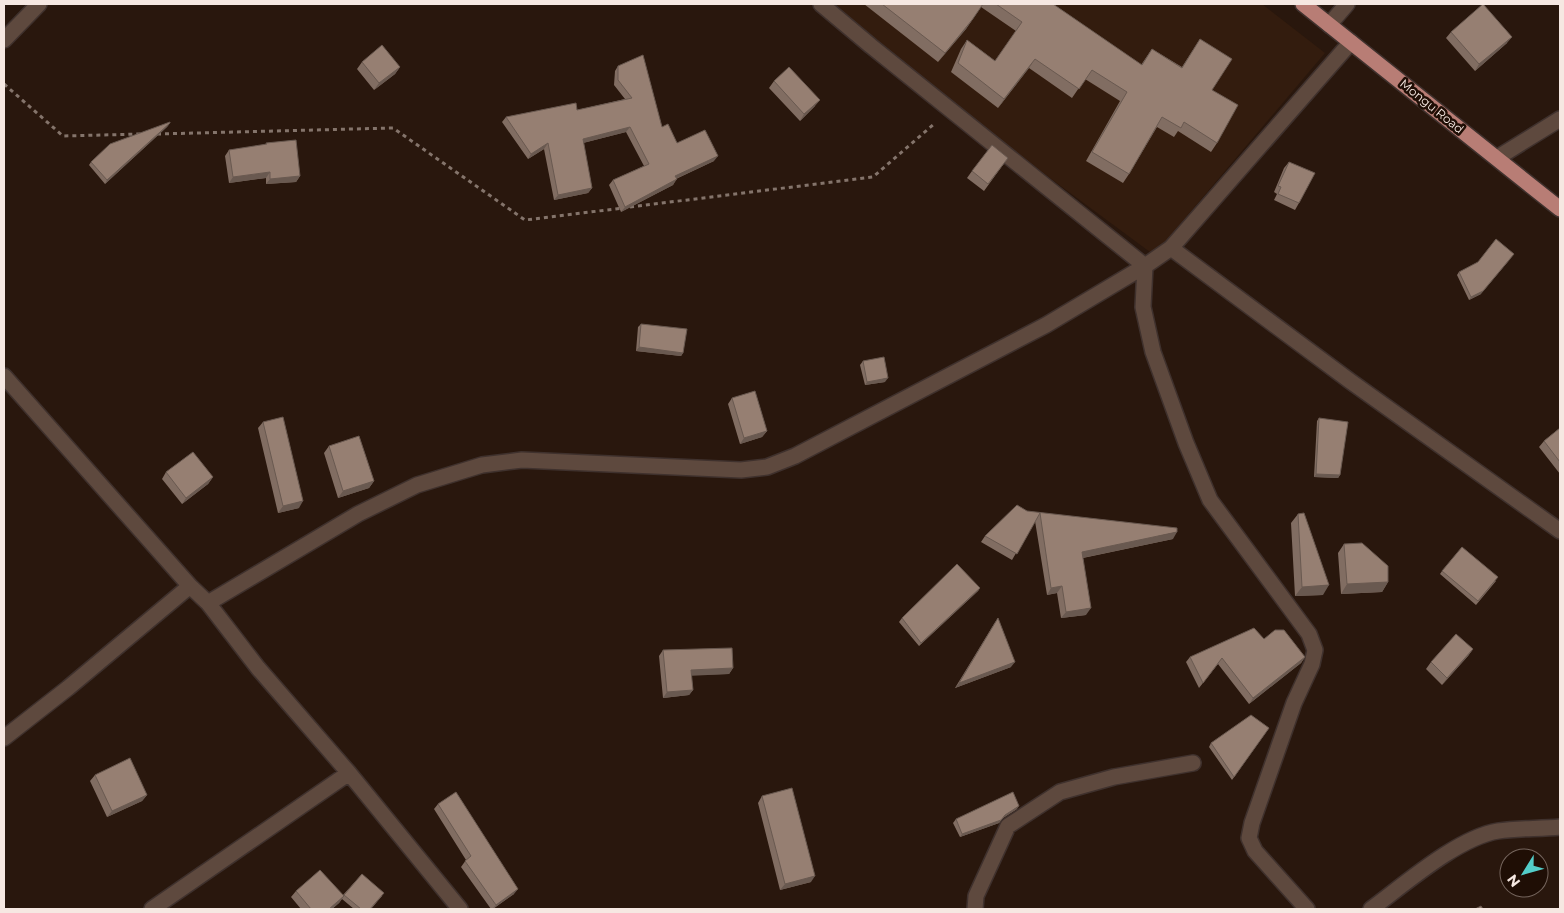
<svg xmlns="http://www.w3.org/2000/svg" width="1564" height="913" font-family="Montserrat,sans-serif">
  <rect width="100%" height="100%" fill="#29170d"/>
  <path fill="#331c0e" d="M814,4H1262L1325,53L1154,255Z"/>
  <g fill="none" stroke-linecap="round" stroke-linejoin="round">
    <g stroke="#3f312d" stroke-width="18">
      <path id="minor" d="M821,4L871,46L1145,266L1143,307L1153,352L1186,443L1210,500L1309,634L1315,650L1312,664L1294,703L1252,823L1249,838L1255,851L1307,909
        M1329,25L1347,4
        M4,40L39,4
        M1351,42L1171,248L1350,381L1560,531
        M1497,158L1560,119
        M4,376L190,586
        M208,603L358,514L417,485L482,465L522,460L741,470L767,467L795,456L1046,325L1145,266L1171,248
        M4,738L68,688L190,586L208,603L258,668L349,773L460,909
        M152,909L349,773
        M975,909L976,896L1008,826L1060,792L1114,777L1193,763
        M1371,909C1405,884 1457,838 1498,831C1518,828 1540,829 1560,827"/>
    </g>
    <g stroke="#3f312d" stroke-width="18">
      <path id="major" d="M1303,4L1560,209"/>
    </g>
    <path stroke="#84746b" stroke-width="3" stroke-dasharray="4 4" stroke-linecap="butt" d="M4,84L63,136L141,134
      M157,134L393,128L525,220L623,208
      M630,207L873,177L934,124"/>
    <use href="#minor" stroke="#5e493e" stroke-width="15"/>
    <use href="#major" stroke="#b87d75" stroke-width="15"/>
  </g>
  <path fill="#816d62" d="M864,4H1053L1141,65L1152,49L1182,67L1200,39L1212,90L1217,143L1211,152L1178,131L1174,137L1157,127L1129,174L1123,183L1086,161L1120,101L1085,79L1072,98L1029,68L998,108L951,72L961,49L967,40L995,61L1016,31L981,7L966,29L938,62Z
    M1451,32L1507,43L1475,71L1446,38Z
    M362,62L400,67L395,74L374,90L357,69Z
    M618,66L662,127L677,143L714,161L676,179L673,185L621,212L609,185L613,180L644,166L626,132L583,143L592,188L588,193L554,200L544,149L528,159L502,122L506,117L577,110L625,99L614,85L615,71Z
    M774,81L815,106L800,121L769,88Z
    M168,126L105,184L89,165L91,162Z
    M266,143L300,176L296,182L266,184V178L229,183L225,156L229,150L265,145Z
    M1008,158L984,191L967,178L972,171Z
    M1289,162L1299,203L1295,210L1274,200L1277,194L1274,192L1284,168Z
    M1459,272L1481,294L1469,300L1457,275Z
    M641,324L683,353L681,356L636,351L638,327Z
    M863,361L885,382L865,385L860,365Z
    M732,398L767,431L762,437L740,444L728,404Z
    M1319,418L1340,475L1338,478L1314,477L1317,421Z
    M263,422L299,508L278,513L258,428Z
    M1560,428V474L1539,447L1544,441Z
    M329,446L374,481L369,488L338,498L324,453Z
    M166,472L213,477L208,484L182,504L162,479Z
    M1027,511L1173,539L1083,558L1086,615L1061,618L1057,593L1047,595L1035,521L1012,560L981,542L985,536Z
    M1298,514L1323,595L1295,596L1291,523Z
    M1344,544L1388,582L1382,592L1341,594L1338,553Z
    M1442,571L1496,581L1476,605L1440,574Z
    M980,588L978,591L919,646L899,622L902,618Z
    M998,618L1011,667L955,688L994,624Z
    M1264,639L1305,657L1301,663L1249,704L1218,664L1199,688L1186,662L1190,657Z
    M1473,649L1468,656L1442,685L1426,669L1431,662Z
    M663,650L733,668L729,674L691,675L693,690L689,695L663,698L659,656Z
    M1269,728L1232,780L1209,747L1211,743Z
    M95,775L147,795L142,801L107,817L90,781Z
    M762,796L811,882L780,890L758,803Z
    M438,804L514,894L493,909H491L461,867L466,860L434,809Z
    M1017,809L1003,818L999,823L960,837L953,823L956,819Z
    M362,874L382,896L371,909H354L342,899L339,903L332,909H301L291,897L296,891L343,895Z"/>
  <path fill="#695950" d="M972,20L966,29L938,62L945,53Z
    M1512,37L1507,43L1475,71L1479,64Z
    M1035,59L1029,68L998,108L1004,99Z
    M400,67L395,74L374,90L379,83Z
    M820,100L815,106L800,121L804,114Z
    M170,123L168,126L105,184L107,180Z
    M630,127L626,132L579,144L583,139Z
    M548,143L544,149L528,159L531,154Z
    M718,156L714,161L671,181L675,176Z
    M270,172L266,178L229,183L233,177Z
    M300,176L296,182L266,184L270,179Z
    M677,179L673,185L621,212L625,207Z
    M592,188L588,193L554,200L558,195Z
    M1512,257L1481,294L1469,300L1471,297Z
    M639,347L683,353L681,356L636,351Z
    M888,378L885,382L865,385L867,382Z
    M767,431L762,437L740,444L744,438Z
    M1316,474L1340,475L1338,478L1314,477Z
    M213,477L208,484L182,504L186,498Z
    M374,481L369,488L338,498L343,491Z
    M303,501L299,508L278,513L283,506Z
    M1177,532L1173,539L1077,559L1082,552Z
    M1388,582L1382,592L1341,594L1347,584Z
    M1329,585L1323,595L1295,596L1302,587Z
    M1062,586L1057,593L1047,595L1051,588Z
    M980,588L978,591L919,646L921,643Z
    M1091,608L1086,615L1061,618L1066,612Z
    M1473,649L1468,656L1442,685L1447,678Z
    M1305,657L1301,663L1249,704L1253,698Z
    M1015,662L1011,667L955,688L959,683Z
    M733,668L729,674L687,676L691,670Z
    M693,690L689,695L663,698L667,692Z
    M147,795L142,801L107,817L112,811Z
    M1019,806L1017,809L1003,818L1005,815Z
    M1001,820L999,823L960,837L962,834Z
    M815,876L811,882L780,890L785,884Z
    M518,889L514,894L492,909L496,905Z
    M344,896L339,903L332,909H329Z"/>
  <path fill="#967f72" stroke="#695950" d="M882,4H983L972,20L945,53Z
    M996,4H1053L1142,65L1152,49L1182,68L1200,39L1232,59L1212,90L1238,105L1217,143L1184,122L1181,128L1162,117L1129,174L1092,152L1127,92L1092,70L1079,89L1035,59L1004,99L958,63L967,40L995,61L1022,22Z
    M1483,4L1512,37L1479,64L1451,32Z
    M382,45L400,67L379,83L362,62Z
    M643,55L662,127L668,124L677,143L705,130L718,156L675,176L677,179L625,207L613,180L649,164L630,127L583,139L592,188L558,195L548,143L531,154L506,117L576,103L577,110L632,98L618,80V66Z
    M789,67L820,100L804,114L774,81Z
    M170,122V123L107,180L91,162L110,144Z
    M296,140L300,176L270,179V172L233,177L229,150L267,144L266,143Z
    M992,145L1008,158L988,184L972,171Z
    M1289,162L1315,173L1299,203L1278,194L1281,187L1278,186Z
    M1496,239L1514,254L1483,291L1471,297L1459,272L1478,262Z
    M641,324L687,329L683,353L639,347Z
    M884,357L888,378L867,382L863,361Z
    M755,391L767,431L744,438L732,398Z
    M283,417L303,501L283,506L263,422Z
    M1319,418L1348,422L1340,475L1316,474Z
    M1560,428V462L1544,441Z
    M359,436L374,481L343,491L329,446Z
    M193,452L213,477L186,498L166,472Z
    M1017,505L1027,511L1177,528V532L1082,552L1091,608L1066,612L1062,586L1051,588L1040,513L1017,554L985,536Z
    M1304,513L1329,585L1302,587L1298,514Z
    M1362,543L1388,566V582L1347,584L1344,544Z
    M1462,547L1498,577L1478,601L1442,571Z
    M957,564L980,588L921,643L902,618Z
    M998,618L1015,662L959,683Z
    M1254,628L1264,639L1275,630H1284L1305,657L1253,698L1222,658L1203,683L1190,657Z
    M1456,634L1473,649L1447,678L1431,662Z
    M732,648L733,668L691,670L693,690L667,692L663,650Z
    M1251,715L1269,728L1234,777L1211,743Z
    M130,758L147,795L112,811L95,775Z
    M792,788L815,876L785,884L762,796Z
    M456,792L518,889L496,905L465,861L471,856L438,804Z
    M1013,792L1019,806L1005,815L1001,820L962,834L956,819Z
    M320,870L344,896L329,909H311L296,891Z
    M362,874L384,893L370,909H361L344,895Z
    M1481,906L1483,909H1475Z"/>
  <g text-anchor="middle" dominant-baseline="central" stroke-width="5" stroke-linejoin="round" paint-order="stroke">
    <g font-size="12" fill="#f6e8e2" stroke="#1f0e05">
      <text transform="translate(1432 106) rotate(39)">Mongu Road</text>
    </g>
  </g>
  <rect width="1564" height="913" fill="none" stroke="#f6e8e2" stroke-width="10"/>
  <g transform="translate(1524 873) rotate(233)"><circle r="24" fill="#1f0e05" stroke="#75655d"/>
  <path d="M0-4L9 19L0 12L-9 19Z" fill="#53cdc9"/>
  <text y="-8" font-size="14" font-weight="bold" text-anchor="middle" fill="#f6e8e2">N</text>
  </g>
</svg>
